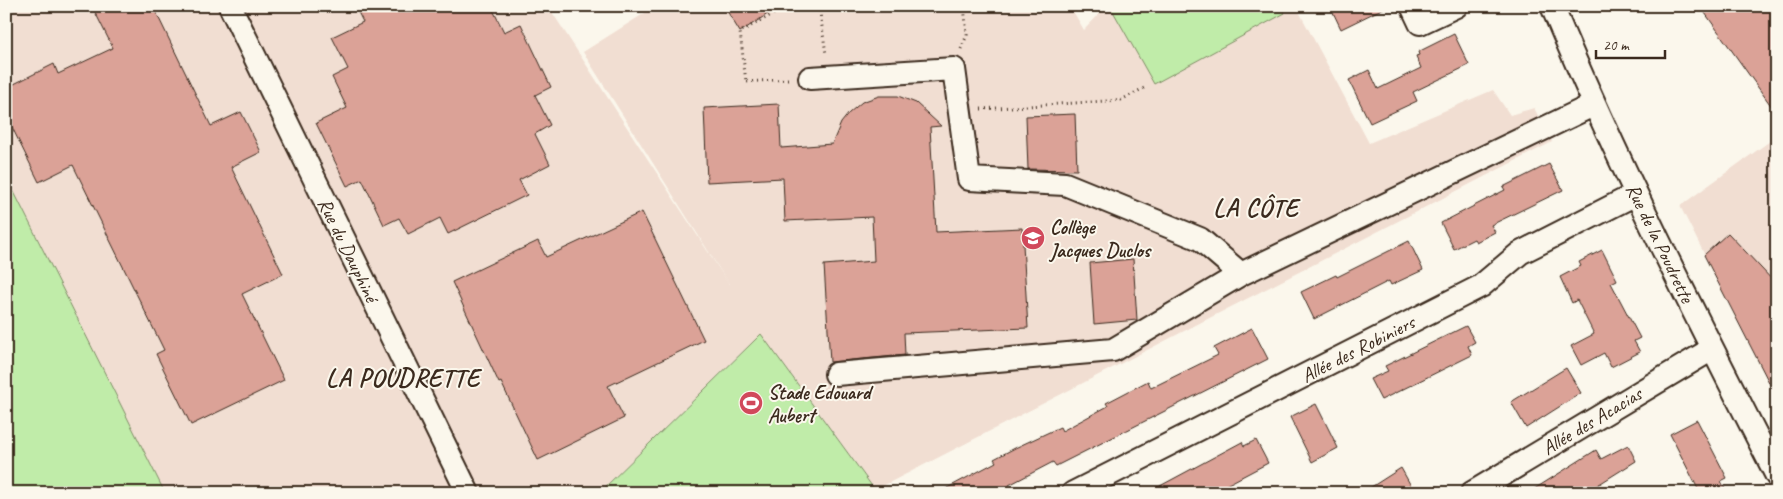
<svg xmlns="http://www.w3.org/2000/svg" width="1783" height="499" font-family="Caveat,sans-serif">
  <rect width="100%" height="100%" fill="#fbf7ec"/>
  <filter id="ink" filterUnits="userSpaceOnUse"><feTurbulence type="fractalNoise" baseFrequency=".02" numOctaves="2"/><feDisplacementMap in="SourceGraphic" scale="10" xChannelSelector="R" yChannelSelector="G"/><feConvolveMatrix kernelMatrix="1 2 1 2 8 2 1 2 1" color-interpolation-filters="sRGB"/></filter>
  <g filter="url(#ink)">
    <path fill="#f1ded2" d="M6,6H548L729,284L583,52L656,6H1070L1084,30L1107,6H1296L1369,143L1493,90L1510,115L1534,108L1552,142L875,490L761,334L599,493H165L6,176Z
      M1777,136V398L1680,206Z"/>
    <path fill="#c0eca9" stroke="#7e8b64" d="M1110,6H1281L1285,13L1154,84Z
      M6,176L165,493H6Z
      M761,334L877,493H599L756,339Z"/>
    <path fill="#dba297" stroke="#3b2a1e" d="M92,6H153L211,126L241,112L261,152L231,167L283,274L242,294L284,380L191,425L156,354L164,350L73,165L39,182L6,115V88L54,64L58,74L113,48Z
      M355,6H491L504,32L521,24L551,87L535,95L550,125L535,134L550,164L519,180L527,195L448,234L440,218L408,234L399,218L384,225L362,179L347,186L316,123L347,108L332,77L348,69L332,37L363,22Z
      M724,6H780L740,32Z
      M1330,6H1388L1341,29Z
      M1700,6H1777V114Z
      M1454,34L1469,65L1413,92L1417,101L1370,123L1349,80L1369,70L1378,89L1421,68L1416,56L1419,55L1418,52Z
      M879,96H898L916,103L941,126L930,127L936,232L1022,228L1028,328L904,333L905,355L830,362L824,265L874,261L872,217L785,221L783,178L707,182L704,108L779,104L781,148L832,144L841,123L849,113L862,102Z
      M1075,114L1077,170L1028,169L1026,116Z
      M1549,164L1563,190L1491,225L1495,232L1476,242L1474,239L1454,249L1441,223L1505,190L1503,187Z
      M642,212L704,340L608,386L624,418L538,460L501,382L499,383L452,282L538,241L546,257Z
      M1728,233L1777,285V398L1704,255Z
      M1409,241L1423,270L1391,285L1389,281L1314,319L1301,292L1336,275L1337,277Z
      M1602,250L1617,280L1611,283L1640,338L1634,341L1640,352L1611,367L1604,353L1581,365L1571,346L1594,334L1577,300L1572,303L1560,277L1581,266L1579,262Z
      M1133,259L1137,320L1094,324L1090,263Z
      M1466,326L1475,342L1468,346L1472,355L1381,400L1370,379L1388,371L1385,366Z
      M1252,328L1268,359L1056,466L1053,462L1009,485L1012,493H938L996,462L994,459L1015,448L1060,427L1062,431L1108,406L1106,403L1148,381L1151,388L1218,355L1214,348Z
      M1566,368L1581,393L1526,428L1511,402Z
      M1316,404L1338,448L1312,462L1290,417Z
      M1697,420L1727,478L1721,481L1727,493H1700L1670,434Z
      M1256,440L1268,463L1211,493H1147L1242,442L1244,446Z
      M1628,445L1636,461L1585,493H1528L1596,450L1601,459Z
      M1401,468L1415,493H1362Z"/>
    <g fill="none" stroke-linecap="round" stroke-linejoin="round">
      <g stroke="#3b2a1e" stroke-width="26">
        <path id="minor" d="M230,6L468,493
          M1412,6L1420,23L1456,6
          M1552,6C1619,167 1698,321 1777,476
          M810,78L954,69L969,179L1065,184L1200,239L1241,274L1593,105
          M836,374L1113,350L1241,274
          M1073,493L1481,286L1520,253L1636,194
          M1472,493L1712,349"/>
      </g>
      <path stroke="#3b2a1e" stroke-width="3" stroke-dasharray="1 4" stroke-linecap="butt" d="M819,6L826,54
        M961,49L967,35L964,6
        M788,79L746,82L740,32L788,6
        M981,109L1121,100L1146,87"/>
      <use href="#minor" stroke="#fbf7ec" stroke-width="22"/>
    </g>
  </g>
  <defs>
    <g id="school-disc" transform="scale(1.25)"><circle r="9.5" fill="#d1495b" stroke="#fbf7ec"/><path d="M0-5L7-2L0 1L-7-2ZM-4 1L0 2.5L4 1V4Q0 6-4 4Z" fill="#fff"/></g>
    <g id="stadium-disc" transform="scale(1.25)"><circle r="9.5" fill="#d1495b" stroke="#fbf7ec"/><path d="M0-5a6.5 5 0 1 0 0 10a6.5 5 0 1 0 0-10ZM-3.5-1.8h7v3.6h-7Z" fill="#fff"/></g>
  </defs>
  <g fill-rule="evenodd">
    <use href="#school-disc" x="1033" y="238"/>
    <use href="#stadium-disc" x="751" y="403"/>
  </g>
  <g text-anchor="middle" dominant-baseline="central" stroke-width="4" stroke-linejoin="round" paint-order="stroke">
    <g font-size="20" font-weight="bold" fill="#3b2a1e" stroke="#fbf7ec" text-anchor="start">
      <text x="1050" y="227">Collège<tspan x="1050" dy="23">Jacques Duclos</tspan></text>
      <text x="768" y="392">Stade Edouard<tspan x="768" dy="23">Aubert</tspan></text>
    </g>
    <g font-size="20" fill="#3b2a1e" stroke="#fbf7ec">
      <text transform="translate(1660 243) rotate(64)">Rue de la Poudrette</text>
      <text transform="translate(348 250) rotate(64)">Rue du Dauphiné</text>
      <text transform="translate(1358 349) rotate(-27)">Allée des Robiniers</text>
      <text transform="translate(1592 421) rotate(-31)">Allée des Acacias</text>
    </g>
    <g font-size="25" font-weight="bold" letter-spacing="1" fill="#3b2a1e" stroke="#fbf7ec">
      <text x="1256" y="208">LA CÔTE</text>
      <text x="403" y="378">LA POUDRETTE</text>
    </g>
  </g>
  <rect width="1783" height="499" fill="none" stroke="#fbf7ec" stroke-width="25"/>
  <rect x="12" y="12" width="1758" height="474" fill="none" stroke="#3b2a1e" stroke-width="2" filter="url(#ink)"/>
  <path d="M1596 50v8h69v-8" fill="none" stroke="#3b2a1e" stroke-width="2.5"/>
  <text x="1603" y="50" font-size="15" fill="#3b2a1e" stroke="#fbf7ec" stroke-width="4" paint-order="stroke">20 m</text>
</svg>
